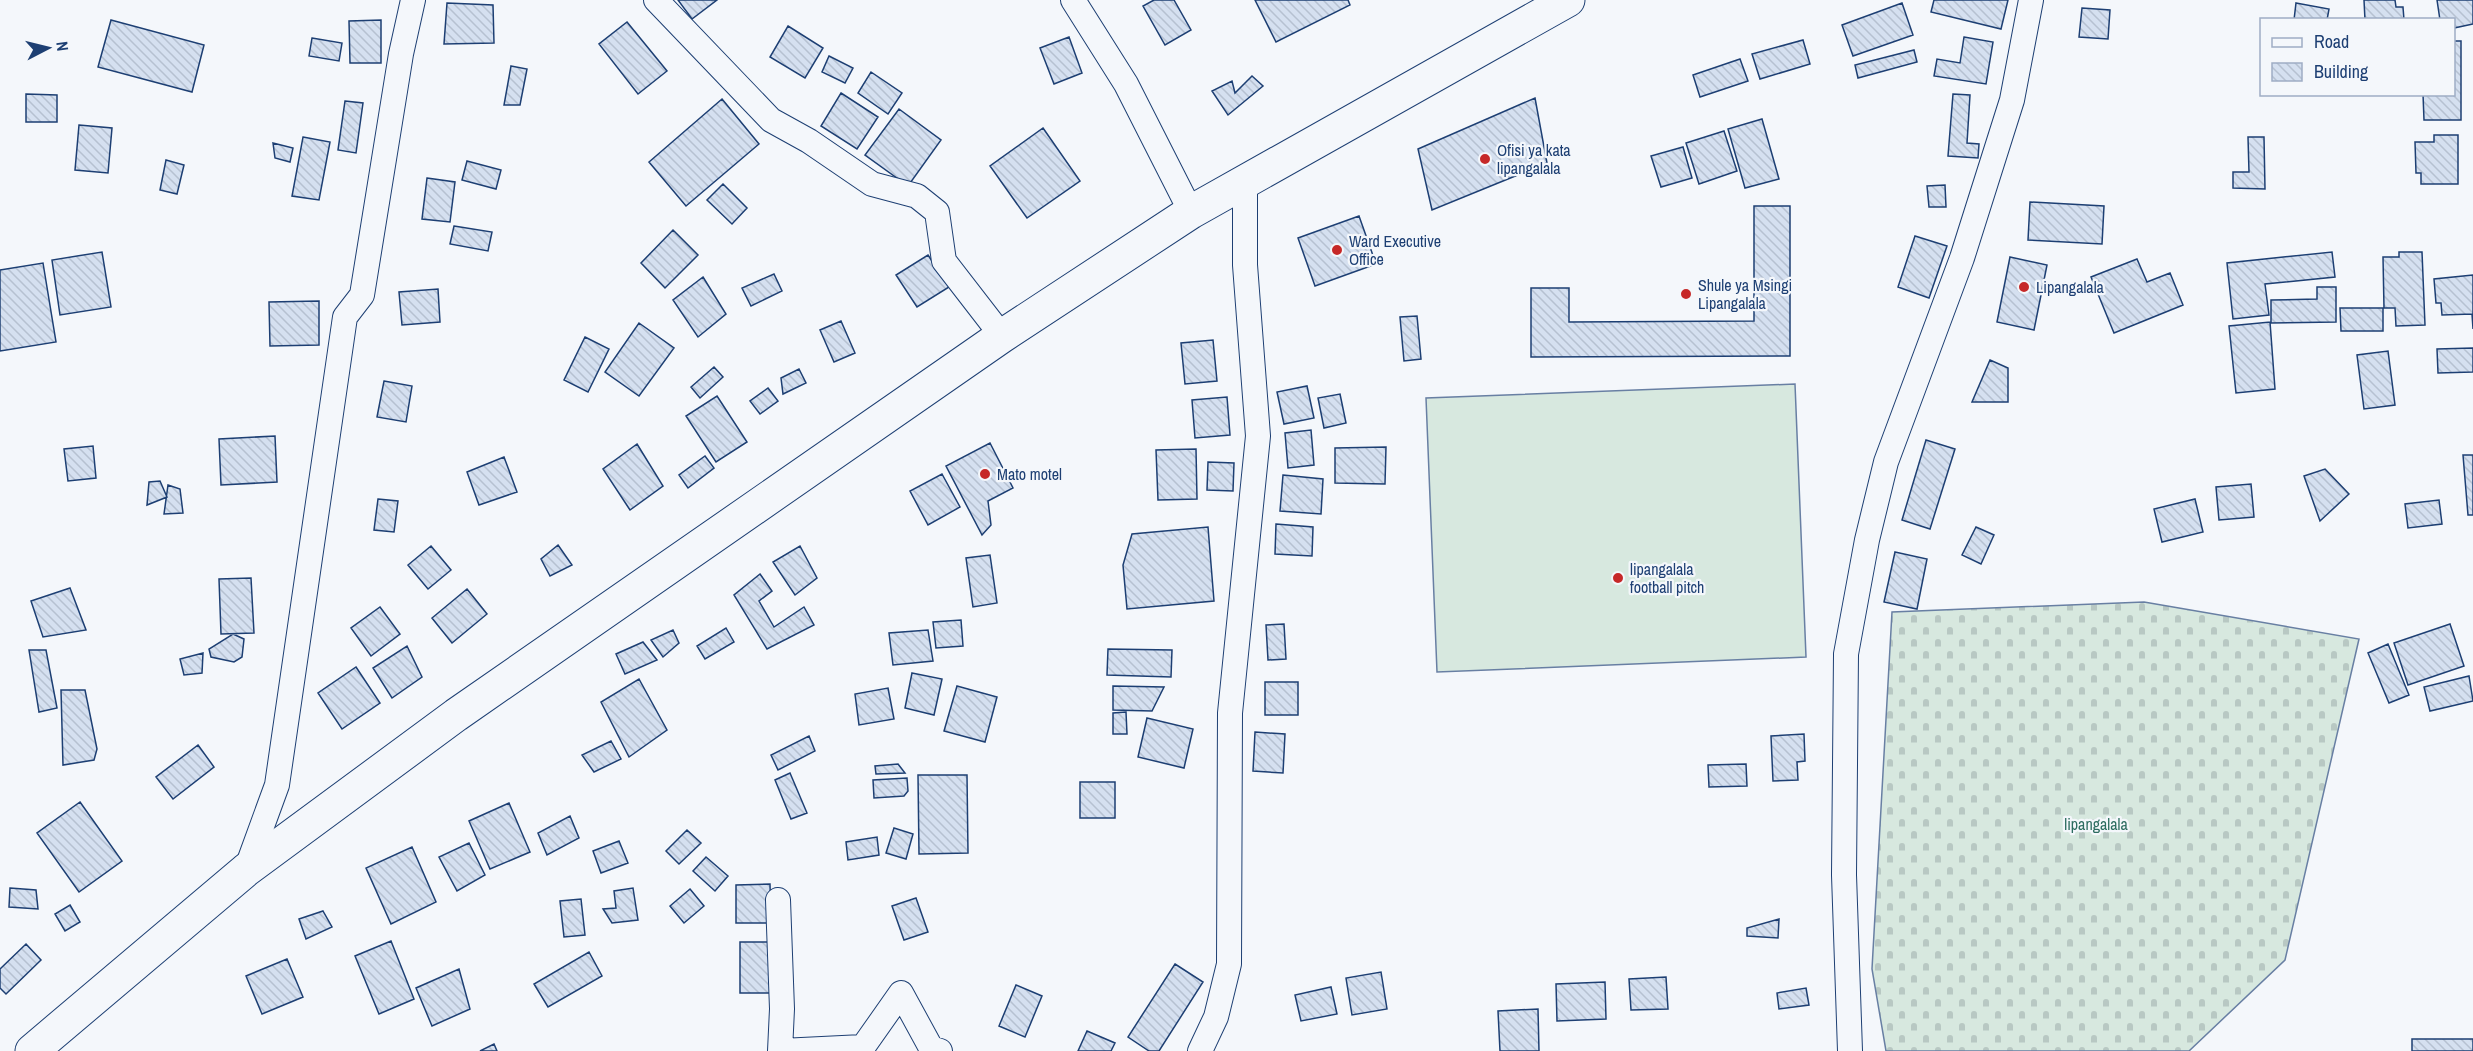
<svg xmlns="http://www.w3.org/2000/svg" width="2473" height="1051" font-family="'Archivo Narrow',sans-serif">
  <defs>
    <pattern id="cemetery-stones" width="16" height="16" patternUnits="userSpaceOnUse" patternTransform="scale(1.5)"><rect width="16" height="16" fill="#d7e8df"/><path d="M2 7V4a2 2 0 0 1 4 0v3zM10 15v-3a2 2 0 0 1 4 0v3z" fill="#b8c8c3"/></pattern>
    <pattern id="building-back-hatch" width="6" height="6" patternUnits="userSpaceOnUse" patternTransform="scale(1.5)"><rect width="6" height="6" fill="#d5e0f0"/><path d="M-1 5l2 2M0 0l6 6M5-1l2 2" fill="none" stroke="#b6c1d1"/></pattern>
  </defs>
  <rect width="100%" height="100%" fill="#f4f7fb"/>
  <path fill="url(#cemetery-stones)" stroke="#687fa3" stroke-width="1.5" d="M2144,602L2359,639L2285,960L2189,1051H1886L1872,969L1892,612Z"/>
  <path fill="#d7e8df" stroke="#687fa3" stroke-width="1.5" d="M1795,384L1806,657L1437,672L1426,398Z"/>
  <path fill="url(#building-back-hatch)" stroke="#1d3f73" stroke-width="1.5" d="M678,0H717L692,19Z
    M1154,0H1174L1191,30L1165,45L1143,6Z
    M1255,0H1348L1350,5L1276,42Z
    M1934,0H2008L2001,29L1931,12Z
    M2364,0H2395L2396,7H2403L2404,20H2365Z
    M2437,0H2473V24L2454,28V20H2440Z
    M447,3L493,5L494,43L444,44Z
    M1902,3L1913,35L1853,56L1842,25Z
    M2296,3L2329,9L2327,20H2294Z
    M2082,8L2110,10L2108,39L2079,37Z
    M111,20L204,45L192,92L98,67Z
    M381,20V63H350L349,21Z
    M627,22L667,71L638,94L599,44Z
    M788,26L823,48L805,78L770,57Z
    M1069,37L1082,73L1054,84L1040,48Z
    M1964,37L1993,42L1986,84L1934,76L1937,59L1960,63Z
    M312,38L342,43L339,61L309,56Z
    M1803,40L1810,64L1760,79L1752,54Z
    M2454,41H2461V120H2424L2423,94H2454Z
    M1914,50L1917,62L1858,78L1855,65Z
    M829,56L853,68L845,83L822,72Z
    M1740,59L1748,81L1700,97L1693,75Z
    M511,66L527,69L520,105H504Z
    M871,72L902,93L888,114L858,93Z
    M1252,76L1263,86L1228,115L1212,91L1232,81L1235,93Z
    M841,93L878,117L857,149L821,126Z
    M26,94L57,95V122H26Z
    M1953,94L1970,95L1967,143L1979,144L1978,158L1948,156Z
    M1535,98L1547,163L1432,210L1418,149Z
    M722,99L759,144L686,206L649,162Z
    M345,101L363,103L356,153L338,150Z
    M899,109L941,140L908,186L865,155Z
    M1762,119L1779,179L1745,188L1728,129Z
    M79,125L112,128L108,173L75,170Z
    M1043,128L1080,181L1027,218L990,166Z
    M1724,131L1737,171L1699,184L1686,143Z
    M2434,135H2458V184H2421V173H2416L2415,142H2434Z
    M303,137L330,142L319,200L292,196Z
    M2248,137H2264L2265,189L2233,188V172H2249Z
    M273,143L293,148L290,162L275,158Z
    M1683,147L1692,178L1661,187L1651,156Z
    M166,160L184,165L177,194L160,190Z
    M467,161L501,170L496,189L462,180Z
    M427,178L455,182L450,222L422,219Z
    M723,184L747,208L732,224L707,200Z
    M1945,185L1946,207H1929L1927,186Z
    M2030,202L2104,206L2102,244L2028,240Z
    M1754,206H1790V356L1531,357V288H1569V322L1754,321Z
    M1359,216L1376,264L1315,286L1298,238Z
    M454,226L492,232L488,251L450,244Z
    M673,230L698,255L665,288L641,263Z
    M1915,236L1947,246L1929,298L1898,287Z
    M102,252L111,307L60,315L52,260Z
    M2332,252L2335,277L2265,284L2269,315L2233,319L2227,263Z
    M2399,252H2422L2425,325L2396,326L2395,308H2384L2383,257H2399Z
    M928,255L949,287L917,307L896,275Z
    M2010,257L2047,265L2034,330L1997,322Z
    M2137,259L2147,282L2170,273L2183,305L2114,333L2091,277Z
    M43,263L56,342L0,351V270Z
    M774,274L782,291L751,306L742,288Z
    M2473,275V329L2472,314L2442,315L2441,303H2436L2434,279Z
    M703,277L726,314L698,337L673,300Z
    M2317,287H2336V322L2271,323V300L2317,299Z
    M438,289L440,322L402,325L399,292Z
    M319,301V345L270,346L269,302Z
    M2340,308H2383V331H2341Z
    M1417,316L1421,359L1404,361L1400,317Z
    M841,321L855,353L834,362L820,330Z
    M2270,322L2275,389L2236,393L2229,326Z
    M639,323L674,348L639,396L605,372Z
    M585,337L609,349L588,392L564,380Z
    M1213,340L1217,381L1185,384L1181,343Z
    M2473,348V372L2438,373L2437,349Z
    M2388,351L2395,405L2364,409L2357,355Z
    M1990,360L2008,368V402H1972Z
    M714,367L723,377L700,398L691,387Z
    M799,369L806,383L783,394L781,378Z
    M384,381L412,386L406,422L377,417Z
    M1307,386L1314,418L1284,424L1277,392Z
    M768,388L778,401L760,414L750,401Z
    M1340,394L1346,423L1324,428L1318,398Z
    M717,396L747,442L716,462L686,416Z
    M1227,397L1230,435L1195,438L1192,400Z
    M1311,430L1314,465L1288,468L1285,433Z
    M275,436L277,482L221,485L219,439Z
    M1926,440L1955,449L1930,529L1902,520Z
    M990,443L1013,488L988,501L991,525L982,535L946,466Z
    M637,444L663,486L630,510L603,469Z
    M93,446L96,478L68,481L64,449Z
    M1386,447L1385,484L1335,483V448Z
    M1196,449L1197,499L1158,500L1156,450Z
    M2463,455H2473V515H2468Z
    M705,456L714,468L688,488L679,475Z
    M504,457L517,492L479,505L467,472Z
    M1208,462L1234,463L1233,491L1207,490Z
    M2325,469L2349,494L2320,521L2304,476Z
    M942,474L960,507L928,525L910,491Z
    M1283,475L1323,479L1321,514L1280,511Z
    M160,481L167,497L147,505L149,482Z
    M2251,484L2254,517L2219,520L2216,487Z
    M168,485L180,489L183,513L164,514Z
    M378,499L398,501L394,532L374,530Z
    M2195,499L2203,532L2162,542L2154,509Z
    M2439,500L2442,524L2408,528L2405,504Z
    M1276,524L1313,527L1312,556L1275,554Z
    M1208,527L1214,601L1127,609L1123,565L1132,534Z
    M1976,527L1994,535L1981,564L1962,555Z
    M558,545L572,565L550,576L541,559Z
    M431,546L451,570L428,589L408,565Z
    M800,546L817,578L795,595L773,562Z
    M1895,552L1927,559L1917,609L1884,602Z
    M990,555L997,603L973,607L966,558Z
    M760,574L772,591L759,601L774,627L804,607L814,625L767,649L734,595Z
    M251,578L254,633L221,634L219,579Z
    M70,588L86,630L43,637L31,601Z
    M467,589L487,614L452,643L432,618Z
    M380,607L400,634L371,656L351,628Z
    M961,620L963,646L936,648L933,622Z
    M1284,624L1286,659L1268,660L1266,625Z
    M2450,624L2464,666L2408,685L2394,643Z
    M726,628L734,642L705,659L697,646Z
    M673,630L679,643L663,657L651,640Z
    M928,630L933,661L893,665L889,633Z
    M233,634L244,639L242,657L234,662L211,657L209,649Z
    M643,642L657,660L625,674L616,654Z
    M2388,644L2409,695L2389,703L2368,653Z
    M407,646L422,677L392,698L373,668Z
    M1108,649L1172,650L1171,677L1107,675Z
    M29,650H46L57,708L39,712Z
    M203,653L202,673L184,675L180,659Z
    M356,667L380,703L342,729L318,693Z
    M912,673L942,679L934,715L905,708Z
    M2469,676L2473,701L2430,711L2424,687Z
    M639,679L667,730L629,757L601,702Z
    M1265,682H1298V715H1265Z
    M957,686L997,697L985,742L944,731Z
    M1113,686L1164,687L1152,711L1113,710Z
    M888,688L894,719L859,725L855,694Z
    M61,690H85L97,749L94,760L63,765Z
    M1126,712L1127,734H1113V713Z
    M1147,718L1193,729L1184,768L1138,757Z
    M1255,732L1285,734L1283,773L1253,771Z
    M1804,734L1805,761L1797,762L1798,780L1773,781L1771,736Z
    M809,736L815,751L778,770L771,755Z
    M611,741L621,759L594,772L582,755Z
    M198,745L214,767L173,799L156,777Z
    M898,764L905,773L876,774L875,766Z
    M1746,764L1747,786L1709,787L1708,765Z
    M790,773L807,813L791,819L775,780Z
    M918,775H967L968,853L919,854Z
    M907,778L908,791L904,796L874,798L873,780Z
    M1080,782H1115V818H1080Z
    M80,802L122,861L79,892L37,833Z
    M509,803L530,852L490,869L469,821Z
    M570,816L579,838L547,855L538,833Z
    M894,828L913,834L906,859L886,853Z
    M687,830L701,843L679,864L666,851Z
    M877,837L879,855L848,860L846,842Z
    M619,841L628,863L601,873L593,851Z
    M469,843L485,875L457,891L439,857Z
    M412,847L436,902L391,924L366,868Z
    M706,857L728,876L715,891L693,871Z
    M770,884L771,923H736V885Z
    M10,888L36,890L38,909L9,907Z
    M633,888L638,920L612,923L603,909L616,908L614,891Z
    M690,889L704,906L684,923L670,906Z
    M916,898L928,932L904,940L892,906Z
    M581,899L585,935L564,937L560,901Z
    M70,905L80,922L65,931L55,914Z
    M323,911L332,927L306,939L299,919Z
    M1779,919L1778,938L1747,936V928Z
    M391,941L414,999L379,1014L355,956Z
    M740,942H777V993H740Z
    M26,944L41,960L6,994L0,988V969Z
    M589,952L602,976L548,1007L534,984Z
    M287,959L303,997L262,1014L246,976Z
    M1175,964L1203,982L1159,1051H1149L1128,1037Z
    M459,969L470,1009L432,1026L416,988Z
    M1381,972L1387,1009L1352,1015L1346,978Z
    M1666,977L1668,1009L1631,1010L1629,979Z
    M1605,982L1606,1019L1557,1021L1556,984Z
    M1016,985L1042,996L1025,1037L999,1026Z
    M1331,987L1337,1014L1301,1021L1295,995Z
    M1806,988L1809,1005L1779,1009L1777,993Z
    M1538,1009L1539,1051H1500L1498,1011Z
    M1087,1031L1115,1043L1111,1051H1078Z
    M2412,1039H2473V1051H2412Z
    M494,1044L497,1051H480Z"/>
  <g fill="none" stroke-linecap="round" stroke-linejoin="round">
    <g stroke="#1d3f73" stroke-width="26">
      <path id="minor" d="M656,0L771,120L809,141L872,184L917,196L937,212L944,261L1002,336
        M1073,0L1126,84L1191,212
        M246,870L277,785L345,317L362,295L401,54L413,0
        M778,900L782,1009L780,1051
        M781,1051L863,1047L901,993L931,1048L940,1051
        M1200,1051L1216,1017L1229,964L1230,713L1258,436L1245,265V184
        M1850,1051L1844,875L1846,654L1867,540L1886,462L1962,258L2012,100L2031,0"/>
    </g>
    <g stroke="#1d3f73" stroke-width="35">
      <path id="secondary" d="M32,1051L246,870L456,715L1002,336L1191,212L1568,0"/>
    </g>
    <use href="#minor" stroke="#f4f7fb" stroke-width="24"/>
    <use href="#secondary" stroke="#f4f7fb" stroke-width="33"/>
  </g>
  <g fill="#c62828" stroke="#f4f7fb" stroke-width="2">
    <circle cx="1485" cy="159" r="6"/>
    <circle cx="1337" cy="250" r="6"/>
    <circle cx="2024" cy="287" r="6"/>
    <circle cx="1686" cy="294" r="6"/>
    <circle cx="985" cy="474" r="6"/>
    <circle cx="1618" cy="578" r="6"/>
  </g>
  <g text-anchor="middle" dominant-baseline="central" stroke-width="4.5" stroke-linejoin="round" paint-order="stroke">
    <g font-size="16" fill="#1d3f73" stroke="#f4f7fb" text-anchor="start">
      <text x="1497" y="150">Ofisi ya kata<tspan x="1497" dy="18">lipangalala</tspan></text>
      <text x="1349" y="241">Ward Executive<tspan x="1349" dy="18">Office</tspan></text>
      <text x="1698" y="285">Shule ya Msingi<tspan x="1698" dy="18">Lipangalala</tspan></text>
      <text x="2036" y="287">Lipangalala</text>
      <text x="997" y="474">Mato motel</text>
      <text x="1630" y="569">lipangalala<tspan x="1630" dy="18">football pitch</tspan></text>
    </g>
    <g font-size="16" fill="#2c6c60" stroke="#f4f7fb">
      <text x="2096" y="824">lipangalala</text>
    </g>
  </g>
  <rect x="2260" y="18" width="195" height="78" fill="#f4f7fb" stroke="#9eadc5" stroke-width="1.5"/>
  <rect x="2272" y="38" width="30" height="9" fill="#f4f7fb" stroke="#9eadc5" stroke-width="1.5"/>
  <text x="2314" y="48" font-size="18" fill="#1d3f73">Road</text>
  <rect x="2272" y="63" width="30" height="18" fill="url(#building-back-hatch)" stroke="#9eadc5" stroke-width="1.5"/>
  <text x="2314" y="78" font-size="18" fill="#1d3f73">Building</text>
  <g transform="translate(48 48) rotate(83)" stroke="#f4f7fb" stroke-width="4.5" paint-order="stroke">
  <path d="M0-4.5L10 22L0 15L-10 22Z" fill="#1d3f73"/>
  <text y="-9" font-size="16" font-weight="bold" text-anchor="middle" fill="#1d3f73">N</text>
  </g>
</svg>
